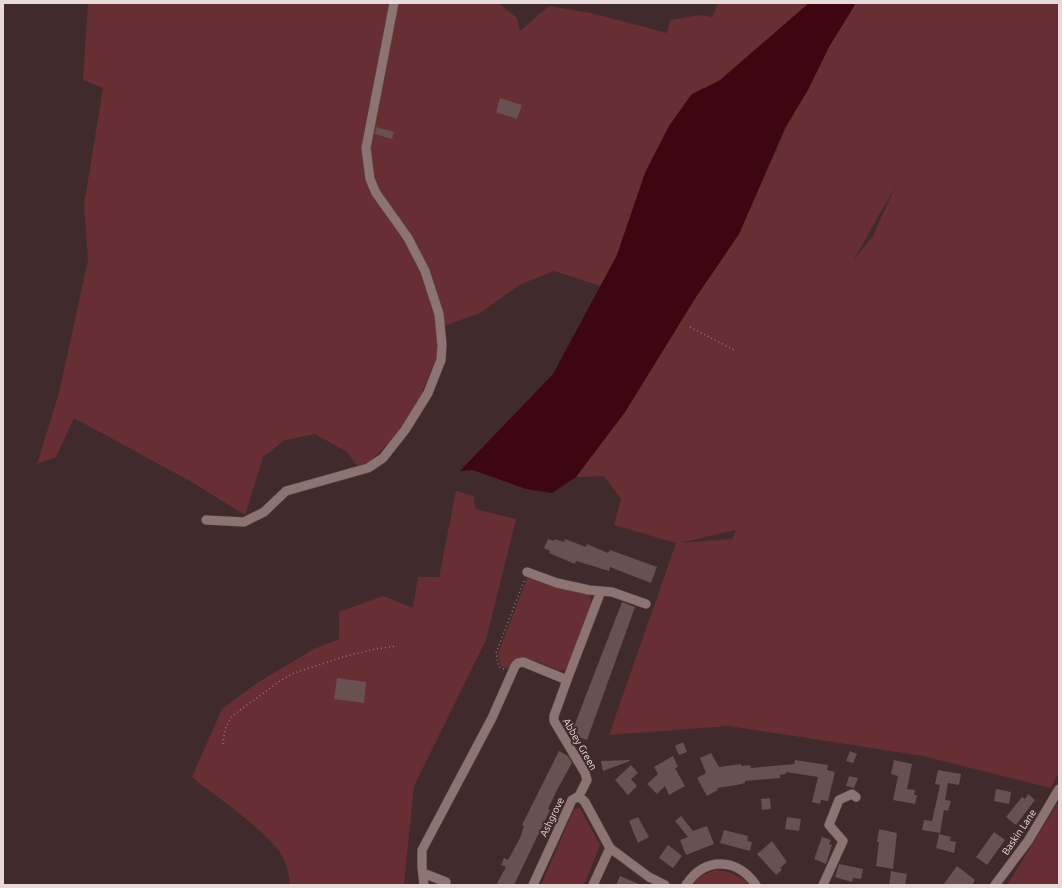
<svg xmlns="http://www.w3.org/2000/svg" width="1062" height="888" font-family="Ubuntu,sans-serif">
  <rect width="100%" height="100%" fill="#412a2b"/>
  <path fill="#672f33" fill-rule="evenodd" d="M88,3H498L517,18L520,31L549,6L591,13L667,33L670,20L699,15L712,17L718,3H809L719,81L692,94L669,126L645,173L617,255L601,286L554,271L519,285L480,313L438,328V354L419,400L396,435L361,471L347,452L315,434L285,440L263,457L245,515L190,481L74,418L56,457L37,464L59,393L88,260L84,205L103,88L83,80Z
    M850,3H1059V772L1051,788L923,756L729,726L609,735L676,543L614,525L621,499L604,476L576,477L625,412L696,297L739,234L786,128ZM896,185L873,236L853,261ZM736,531L732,539L680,543L735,530Z
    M456,491L474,496L475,509L516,519L486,640L414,786L404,885H290C290,875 285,859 279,851C255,822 220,800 192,777L222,709L257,683L314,649L339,639V612L383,596L413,608L418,577H439Z
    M528,576L589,594L591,599V605L569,666L565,670L559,671C544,664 518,650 507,669L501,666L498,654Z
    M1059,801V885H1007Z
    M580,808L600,845L584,885H541L574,809Z
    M715,870C728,871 739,874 749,885H691L701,876Z"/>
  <path fill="#3e0610" d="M809,3H856L829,47L808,90L785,128L739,234L696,297L625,412L576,477L552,493L526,489L473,470L460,471L553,374L617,255L645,173L669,126L692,94L719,81Z"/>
  <path fill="#695051" d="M500,98L522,105L517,119L496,112Z
    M376,127L394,132L392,139L375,134Z
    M548,539L554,541V539L564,542L565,539L586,547L587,544L608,553L610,550L657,567L651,583L610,567L609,571L576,561L575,564L549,553L550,551L544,548Z
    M622,602L635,607L587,740L576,736L578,730L573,729Z
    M337,678L366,682L364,703L334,699Z
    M683,742L687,752L679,755L675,746Z
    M559,751L568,756L572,763L557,790L548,809L550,810L514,885H496L506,867L501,865L504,858L508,860L520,838L524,826L522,825Z
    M850,751L857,754L853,763L846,761Z
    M711,753L719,767L741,764V766L750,765L751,768L794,764L795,760L828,765L827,770L835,772L828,801L821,800L820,804L812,802L818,777L786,772V774L780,775V778L745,781V783L737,785L717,788L718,790L707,796L697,778L706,773L700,758Z
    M673,756L678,767L675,768L685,786L669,795L665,786L657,794L647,784L658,774L654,767Z
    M629,760L630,761L603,771L601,761Z
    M894,760L912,764L907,789L915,790L914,795H917L915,804L893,800L898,776L891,774Z
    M631,765L638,773L631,779L637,786L628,795L615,780Z
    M938,770L961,774L959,785L948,783L945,800L951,801L948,811L944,810L940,833L922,830L924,820L932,821L940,785L935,784Z
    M849,776L858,778L854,788L846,786Z
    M996,789L1011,792L1009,804L994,801Z
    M1028,794L1035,800L1016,825L1006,817L1022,797L1025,799Z
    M770,798L771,809L762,810L761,799Z
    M681,816L693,831L707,826L714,844L686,855L680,840L688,837L675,821Z
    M638,817L649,837L638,843L629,821Z
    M787,817L801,819L799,831L785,829Z
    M879,829L897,833L893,869L876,866L879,842H877Z
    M724,830L748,836L747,841L752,842L750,851L720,843Z
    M994,832L1005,840L987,865L976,857Z
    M939,834L951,837L950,841L956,842L954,853L936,848Z
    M822,837L831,840L829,844L832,845L826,864L814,859Z
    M772,841L787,862L780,868L782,870L776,875L757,854Z
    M668,845L682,856L673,868L659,858Z
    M839,864L863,869L861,879L853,878L852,882L835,877Z
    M957,866L975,880L972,885H943Z
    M891,871L907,874L905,885H889Z
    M620,876L641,885H616Z"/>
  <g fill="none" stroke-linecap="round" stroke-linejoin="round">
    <g stroke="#594647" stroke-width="10">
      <path id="minor" d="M206,520L244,522L264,512L286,491L368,468L383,458L405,430L428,393L441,360L442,345L439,314L425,271L408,238L376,193L370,179L366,148L394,3
        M527,572L557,583L589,590L612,592L646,604
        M567,680L554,716V721L585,773L587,780L579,796
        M610,848L649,877L665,885
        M423,873L446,882
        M424,885L422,867V850L492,718L515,666L518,663L523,662L567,680L601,591
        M533,885L572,800L579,796L585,802L610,848L593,885
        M686,885C705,856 737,858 756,885
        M823,885L843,841L829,825L839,800L852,794L856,797
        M995,885L1028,841L1059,789"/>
    </g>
    <path stroke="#8f7b7c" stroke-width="1.5" stroke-dasharray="1 3" stroke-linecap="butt" d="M690,327L736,351
      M504,669L499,667L496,653L524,581
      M223,744L225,729L232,716L280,681L294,673L343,657L375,649L397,646"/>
    <use href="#minor" stroke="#8e7373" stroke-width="9"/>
  </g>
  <g text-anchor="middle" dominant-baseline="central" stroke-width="4" stroke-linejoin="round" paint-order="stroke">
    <g font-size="10" fill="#e9dada" stroke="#412a2b">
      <text transform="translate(580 744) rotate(60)">Abbey Green</text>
      <text transform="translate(552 817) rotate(-64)">Ashgrove</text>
      <text transform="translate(1019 832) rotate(-56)">Baskin Lane</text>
    </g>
  </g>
  <rect width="1062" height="888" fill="none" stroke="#e9dada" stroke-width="8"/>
</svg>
